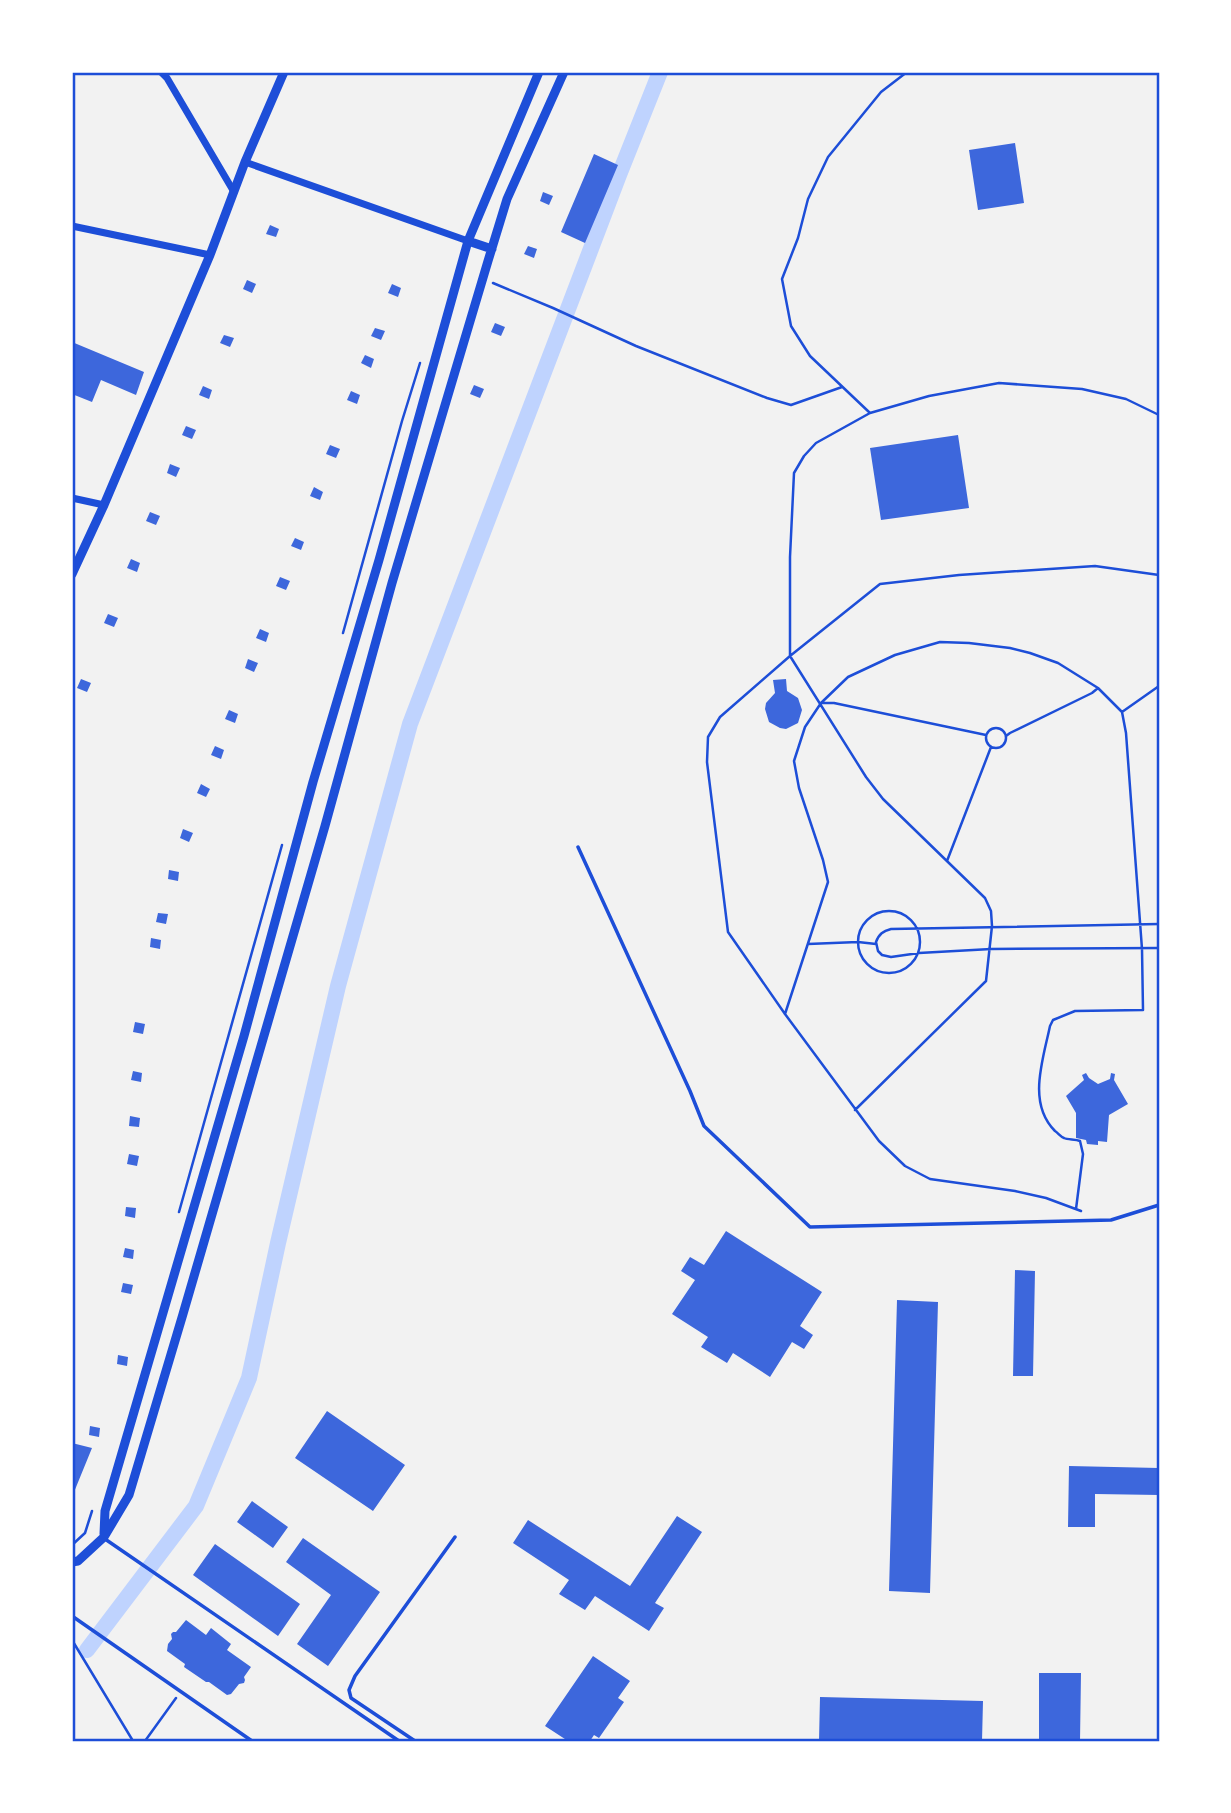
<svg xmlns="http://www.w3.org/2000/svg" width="1231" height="1813" font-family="'IBM Plex Sans',sans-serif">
  <rect width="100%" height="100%" fill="#f2f2f2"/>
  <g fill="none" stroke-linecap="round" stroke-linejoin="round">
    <path stroke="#bfd3fe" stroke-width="16" d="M87,1650L196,1506L249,1378L278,1243L338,986L410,724L619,175L660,72"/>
  </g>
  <path fill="#3d67dc" d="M1015,143L1024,203L978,210L969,150Z
    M594,154L618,165L585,243L561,232Z
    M543,192L553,196L549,205L540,201Z
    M270,225L279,229L276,237L266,234Z
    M528,246L537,249L534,258L524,254Z
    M247,280L256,284L252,293L243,289Z
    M392,284L401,288L398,297L388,293Z
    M495,323L505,327L501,336L491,332Z
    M375,328L385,331L381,340L371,336Z
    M224,335L234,338L230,347L220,343Z
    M72,342L144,372L136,395L101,380L92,402L72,394Z
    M365,355L374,359L371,368L361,363Z
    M474,385L484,389L480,398L470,394Z
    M203,386L212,390L209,399L199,395Z
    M351,391L360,395L357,404L347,400Z
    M186,426L196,430L192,439L182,435Z
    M958,435L969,508L881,520L870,448Z
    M330,445L340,449L336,458L326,454Z
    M170,464L180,468L176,477L167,473Z
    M314,487L323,492L320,500L310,496Z
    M150,512L160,516L156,525L146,521Z
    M295,538L304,542L301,550L291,546Z
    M131,559L140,563L137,572L127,568Z
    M280,577L290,581L286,590L276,586Z
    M108,614L118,618L114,627L104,623Z
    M260,629L269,633L266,642L256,638Z
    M248,659L258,663L254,672L245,668Z
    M81,679L91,683L87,692L77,688Z
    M786,679L787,691L798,698L802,710L798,723L786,729L780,728L769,722L765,709L766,703L775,693L773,680Z
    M229,710L238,714L235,723L225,719Z
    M215,746L224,750L221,759L211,755Z
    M201,784L210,789L206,797L197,793Z
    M183,829L193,833L189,842L180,838Z
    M169,870L179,872L178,881L168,879Z
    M158,913L168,914L166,924L156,922Z
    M151,938L161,940L160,949L150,947Z
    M135,1022L145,1024L143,1034L133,1032Z
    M133,1071L142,1073L141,1082L131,1080Z
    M1086,1073L1089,1078L1098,1084L1110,1079L1111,1073L1115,1074L1114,1080L1128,1104L1109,1115L1107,1142L1098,1141V1145L1087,1144L1086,1140L1076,1138V1113L1066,1096L1084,1080L1082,1075Z
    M130,1116L140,1118L139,1127L129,1126Z
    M129,1154L139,1156L137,1166L127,1164Z
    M126,1207L136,1208L135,1218L125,1216Z
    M726,1231L822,1292L800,1326L813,1335L804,1349L792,1342L770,1377L733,1353L727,1363L701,1347L708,1337L672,1314L695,1280L681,1271L690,1257L704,1265Z
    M125,1248L134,1250L133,1259L123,1257Z
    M1015,1270L1035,1271L1033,1376H1013Z
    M123,1283L133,1285L131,1294L121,1292Z
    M897,1300L938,1302L930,1593L889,1591Z
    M118,1355L128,1357L127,1366L117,1364Z
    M327,1411L405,1465L373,1511L295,1458Z
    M90,1426L100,1428L99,1437L89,1435Z
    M72,1443L92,1448L72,1497Z
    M1069,1466L1159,1468V1495L1095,1494V1527H1068Z
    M252,1501L288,1527L273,1548L237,1522Z
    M677,1516L702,1532L655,1603L664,1608L649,1631L595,1596L585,1610L559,1594L569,1580L513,1543L528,1520L630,1586Z
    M303,1538L380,1592L328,1666L297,1644L331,1595L286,1562Z
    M215,1544L300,1604L278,1636L193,1575Z
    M186,1620L206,1635L211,1628L231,1644L227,1650L251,1667L244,1677L245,1680L244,1683L239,1684L231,1694L227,1695L209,1682H206L184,1667L185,1664L167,1651L168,1644L172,1639L171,1634L173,1632H176Z
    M593,1656L630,1681L618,1698L624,1702L599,1738L594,1735L590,1741H568L545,1726Z
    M1039,1673H1081L1080,1741H1039Z
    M820,1697L983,1701L982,1741H819Z"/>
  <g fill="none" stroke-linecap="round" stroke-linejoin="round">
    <path stroke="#1d4ed8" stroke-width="2.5" d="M493,283L553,308L636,346L767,398L791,405L842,387
      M870,413L810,356L791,326L782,279L798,238L808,199L828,157L881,92L907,72
      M343,633L402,421L420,363
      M821,703H834L986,735
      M1122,712L1159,686
      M986 738a10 10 0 1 1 20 0a10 10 0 1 1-20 0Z
      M1006,736L1010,733L1092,693L1098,688
      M947,861L991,747
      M858 942a31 31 0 1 1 62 0a31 31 0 1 1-62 0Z
      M1159,924L891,929C883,931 879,934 876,942L878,951L882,955L891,957L919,953L991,949L1159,948
      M808,944L858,942L876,944
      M785,1014L828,882L823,860L799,788L794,761L805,727L821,703L848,677L895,655L940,642L969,643L1010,648L1030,653L1058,663L1098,688L1122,712L1126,733L1142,949L1143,1010L1075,1011L1053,1020L1050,1026C1043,1060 1027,1103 1055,1131C1058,1133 1061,1137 1064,1138C1068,1140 1075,1139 1080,1141L1083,1154L1076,1209
      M855,1110L986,981L992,926L991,911L985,898L883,799L866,777L790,656V557L794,473L804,456L816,443L870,413L929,396L999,383L1082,389L1126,399L1159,415
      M1081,1211L1046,1198L1015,1191L930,1179L905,1166L879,1141L785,1014L728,932L707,762L708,737L720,717L790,656L880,584L959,575L1095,566L1159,575
      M179,1212L282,845
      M72,1545L85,1533L92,1511
      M72,1640L133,1741
      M145,1741L176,1698"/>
    <path stroke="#1d4ed8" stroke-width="3.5" d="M578,847L690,1091L704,1126L810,1227L1111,1220L1159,1205
      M105,1539L399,1741
      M72,1616L252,1741
      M415,1741L351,1698L349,1690L355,1676L455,1537"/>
    <path stroke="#1d4ed8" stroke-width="7" d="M161,72L167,78L234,192
      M245,162L468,241
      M72,226L210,255
      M72,498L104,505"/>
    <path stroke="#1d4ed8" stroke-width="9" d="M468,241L492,249
      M72,574L104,505L210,255L245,162L284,72
      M104,1534L105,1511L244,1036L313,782L379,560L468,241L539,72
      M72,1562L78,1561L104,1537L129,1495L183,1314L325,826L392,583L488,261L507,199L564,72"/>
  </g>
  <rect width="1231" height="1813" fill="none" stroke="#ffffff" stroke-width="147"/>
  <rect x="74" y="74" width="1084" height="1666" fill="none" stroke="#1d4ed8" stroke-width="2.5"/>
</svg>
